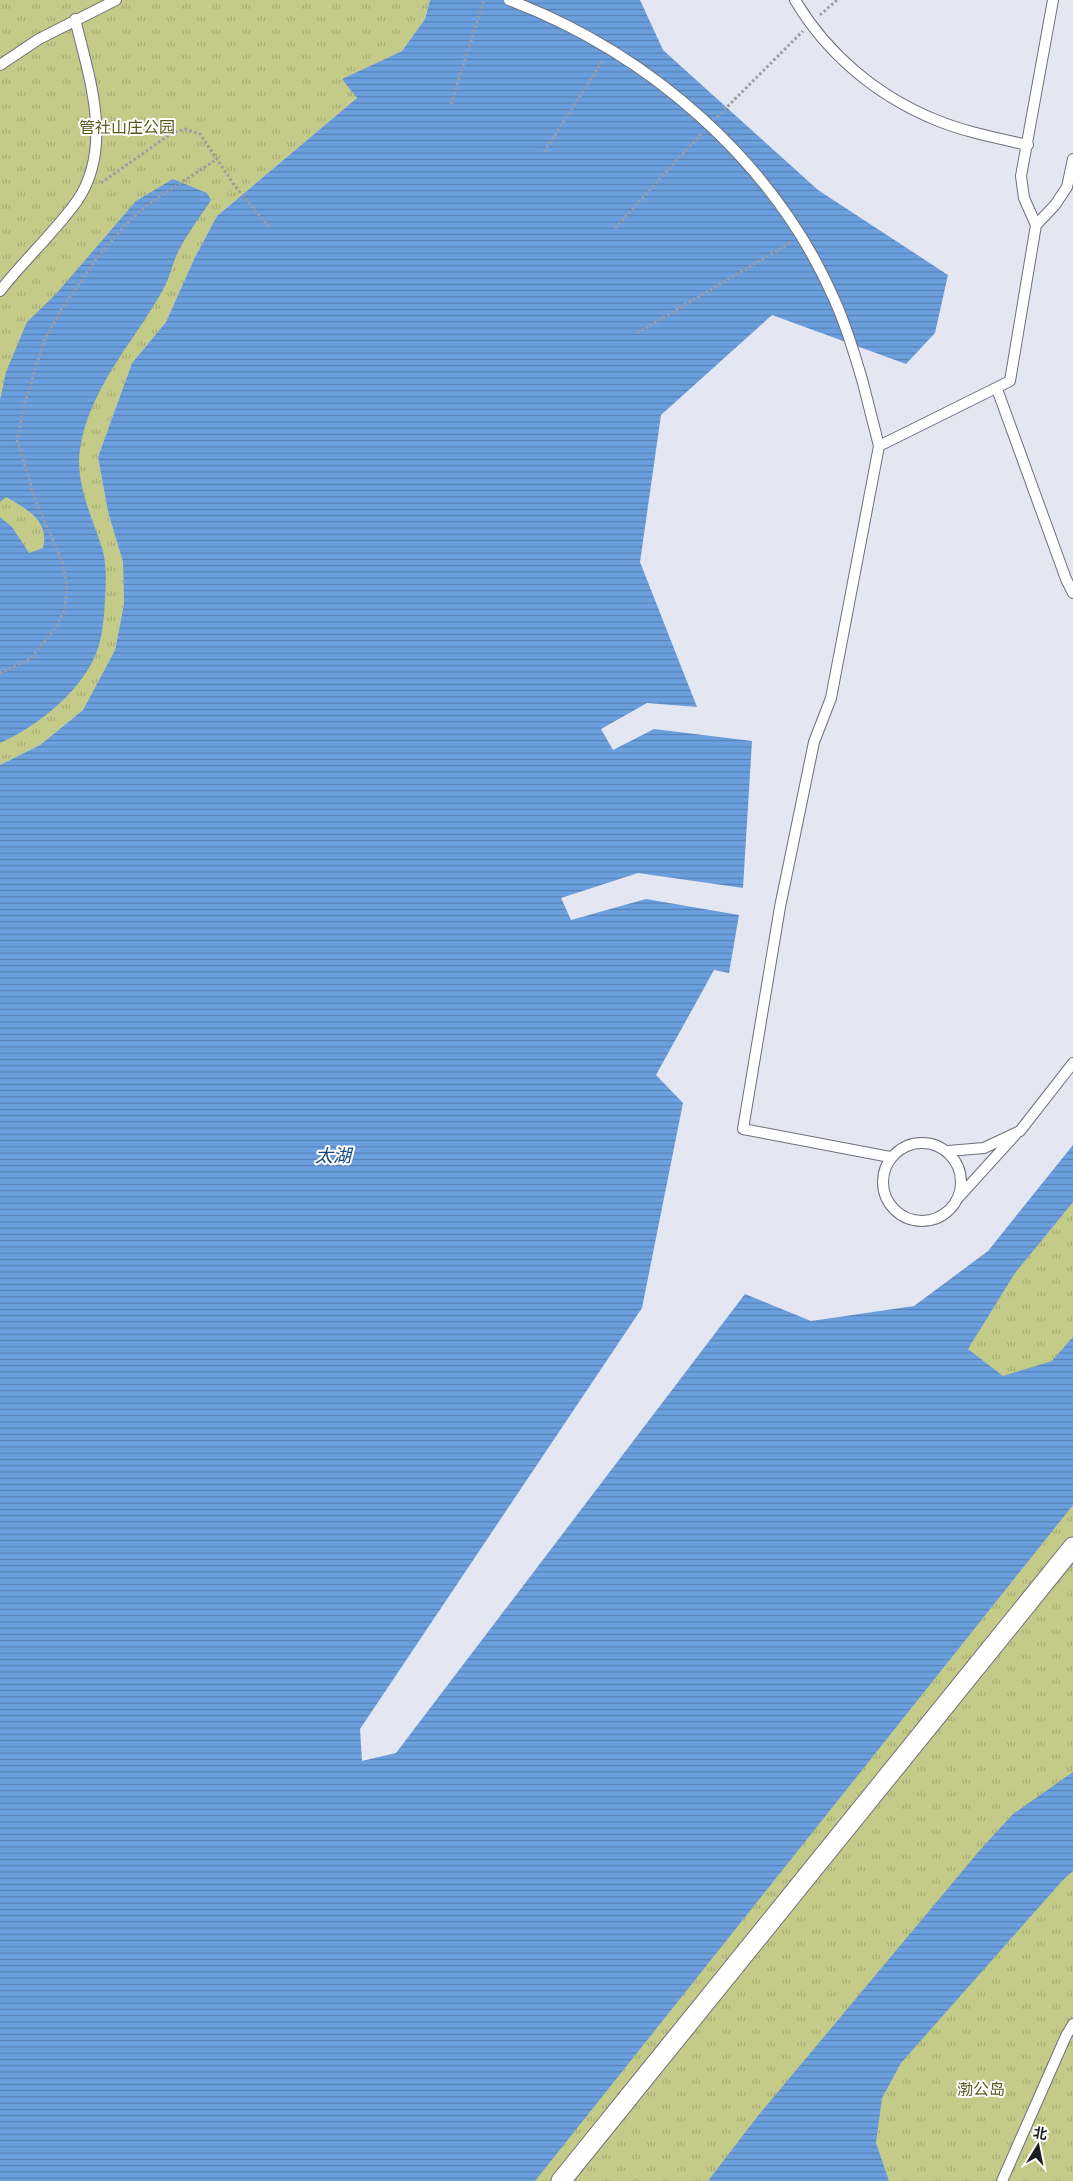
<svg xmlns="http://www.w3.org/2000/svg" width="1073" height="2181" font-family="'Roboto Condensed','Noto Sans SC',sans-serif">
  <defs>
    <pattern id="park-tufts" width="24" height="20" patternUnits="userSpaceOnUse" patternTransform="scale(1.25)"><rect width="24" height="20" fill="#c4ca88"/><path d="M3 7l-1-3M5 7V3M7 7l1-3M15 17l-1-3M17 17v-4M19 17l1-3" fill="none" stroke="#a8ad75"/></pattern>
    <pattern id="water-rules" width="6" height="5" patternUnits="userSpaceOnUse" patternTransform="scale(1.25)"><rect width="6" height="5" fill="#6b9fde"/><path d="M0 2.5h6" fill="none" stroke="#5781b4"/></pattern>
  </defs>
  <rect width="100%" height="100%" fill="#e4e6f2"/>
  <path fill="url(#park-tufts)" d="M0,0H430L425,19L402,51L343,79L357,98L217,216L195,257L166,322L132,363L98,457L108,512L123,562L124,604L115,650L83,710L40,745L0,765Z
    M1073,1185V1447L956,1350Z
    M1073,1485V1786L735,2181H498Z
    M1073,1853V2181H869L866,2104Z"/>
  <path fill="url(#water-rules)" d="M430,0H640L663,50L818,190L948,275L935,333L906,364L772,315L661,415L640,562L697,707L647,703L601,729L613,750L654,729L752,741L743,888L638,873L561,898L571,920L646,899L739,915L729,973L714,970L656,1075L683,1103L642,1308L360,1729L362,1761L396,1753L745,1294L811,1321L914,1306L988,1251L1073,1145V1202L1015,1273L968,1349L1003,1376L1052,1361L1073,1337V1505L535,2181H0V765L40,745L83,710L115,650L124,604L123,562L108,512L98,457L132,363L166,322L195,257L217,216L357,98L342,79L402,51L425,19Z
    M173,179L207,193L211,200C201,216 189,231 180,248C173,260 171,274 165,286C137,338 96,379 82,438C72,477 90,511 102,548C107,564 106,583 105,600C104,616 103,633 98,648C85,689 38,726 0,743V517L12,527L29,553L43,548C50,521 27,509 6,497L0,502V400L6,372L27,322L56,294L136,201Z
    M1073,1772V1871L1062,1881L901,2063L882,2098L876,2143L889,2181H708L757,2117L980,1850L1013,1814Z"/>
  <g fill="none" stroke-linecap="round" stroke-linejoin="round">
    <g stroke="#6e707a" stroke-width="12">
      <path id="lane" d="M795,0C827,54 877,96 936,120C965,132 997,138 1028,145
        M0,65L39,39L116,0
        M1036,225L1024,198L1021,176L1053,0
        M0,291C24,260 54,233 77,201C114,147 89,77 75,19
        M863,383L879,446L831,698L814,742L780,907L743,1129L890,1157
        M997,389L1066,579L1073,593
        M879,446L1010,381L1036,225L1055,205L1067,187L1073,159
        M883 1182a39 39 0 1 1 78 0a39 39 0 1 1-78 0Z
        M948,1151L984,1148L1020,1131L1073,1063
        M958,1198L1016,1134
        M1002,2181L1066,2036L1073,2024"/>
    </g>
    <g stroke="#6e707a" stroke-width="21">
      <path id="street" d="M561,2181L1073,1547"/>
    </g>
    <path stroke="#9b9da6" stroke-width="3" stroke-dasharray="2.5 2.5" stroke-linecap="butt" d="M820,15L837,0
      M451,104L484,0
      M717,117L803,31
      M544,152L603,60
      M101,183L172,133L185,129L200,134L235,186L269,227
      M615,228L701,134
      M637,333L790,243
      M0,673L30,659L54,630L65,610L67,585L62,561L36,502L17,440L26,399L44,341L62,308L97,258L125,225L147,205L217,159"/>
    <use href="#lane" stroke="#fff" stroke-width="10"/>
    <use href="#street" stroke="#fff" stroke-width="19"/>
    <g stroke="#6e707a" stroke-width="12" stroke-linecap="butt">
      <path id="lane-bridge" d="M509,0C649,53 775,162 835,301C847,328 855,355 863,383"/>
    </g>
    <use href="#lane-bridge" stroke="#fff" stroke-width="10"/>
  </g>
  <g text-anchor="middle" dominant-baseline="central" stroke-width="4" stroke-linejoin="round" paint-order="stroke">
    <g font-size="16" fill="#575b1e" stroke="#fff">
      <text x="127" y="127">管社山庄公园</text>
      <text x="981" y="2089">渤公岛</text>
    </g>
    <g font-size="18" font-style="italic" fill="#10467f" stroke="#fff">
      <text x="333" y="1155">太湖</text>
    </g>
  </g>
  <g transform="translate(1038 2146) rotate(10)" stroke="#ffffff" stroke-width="4" paint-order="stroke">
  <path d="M0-4L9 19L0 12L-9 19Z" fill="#1c1d21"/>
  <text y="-8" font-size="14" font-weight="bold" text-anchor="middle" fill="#1c1d21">北</text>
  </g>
</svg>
